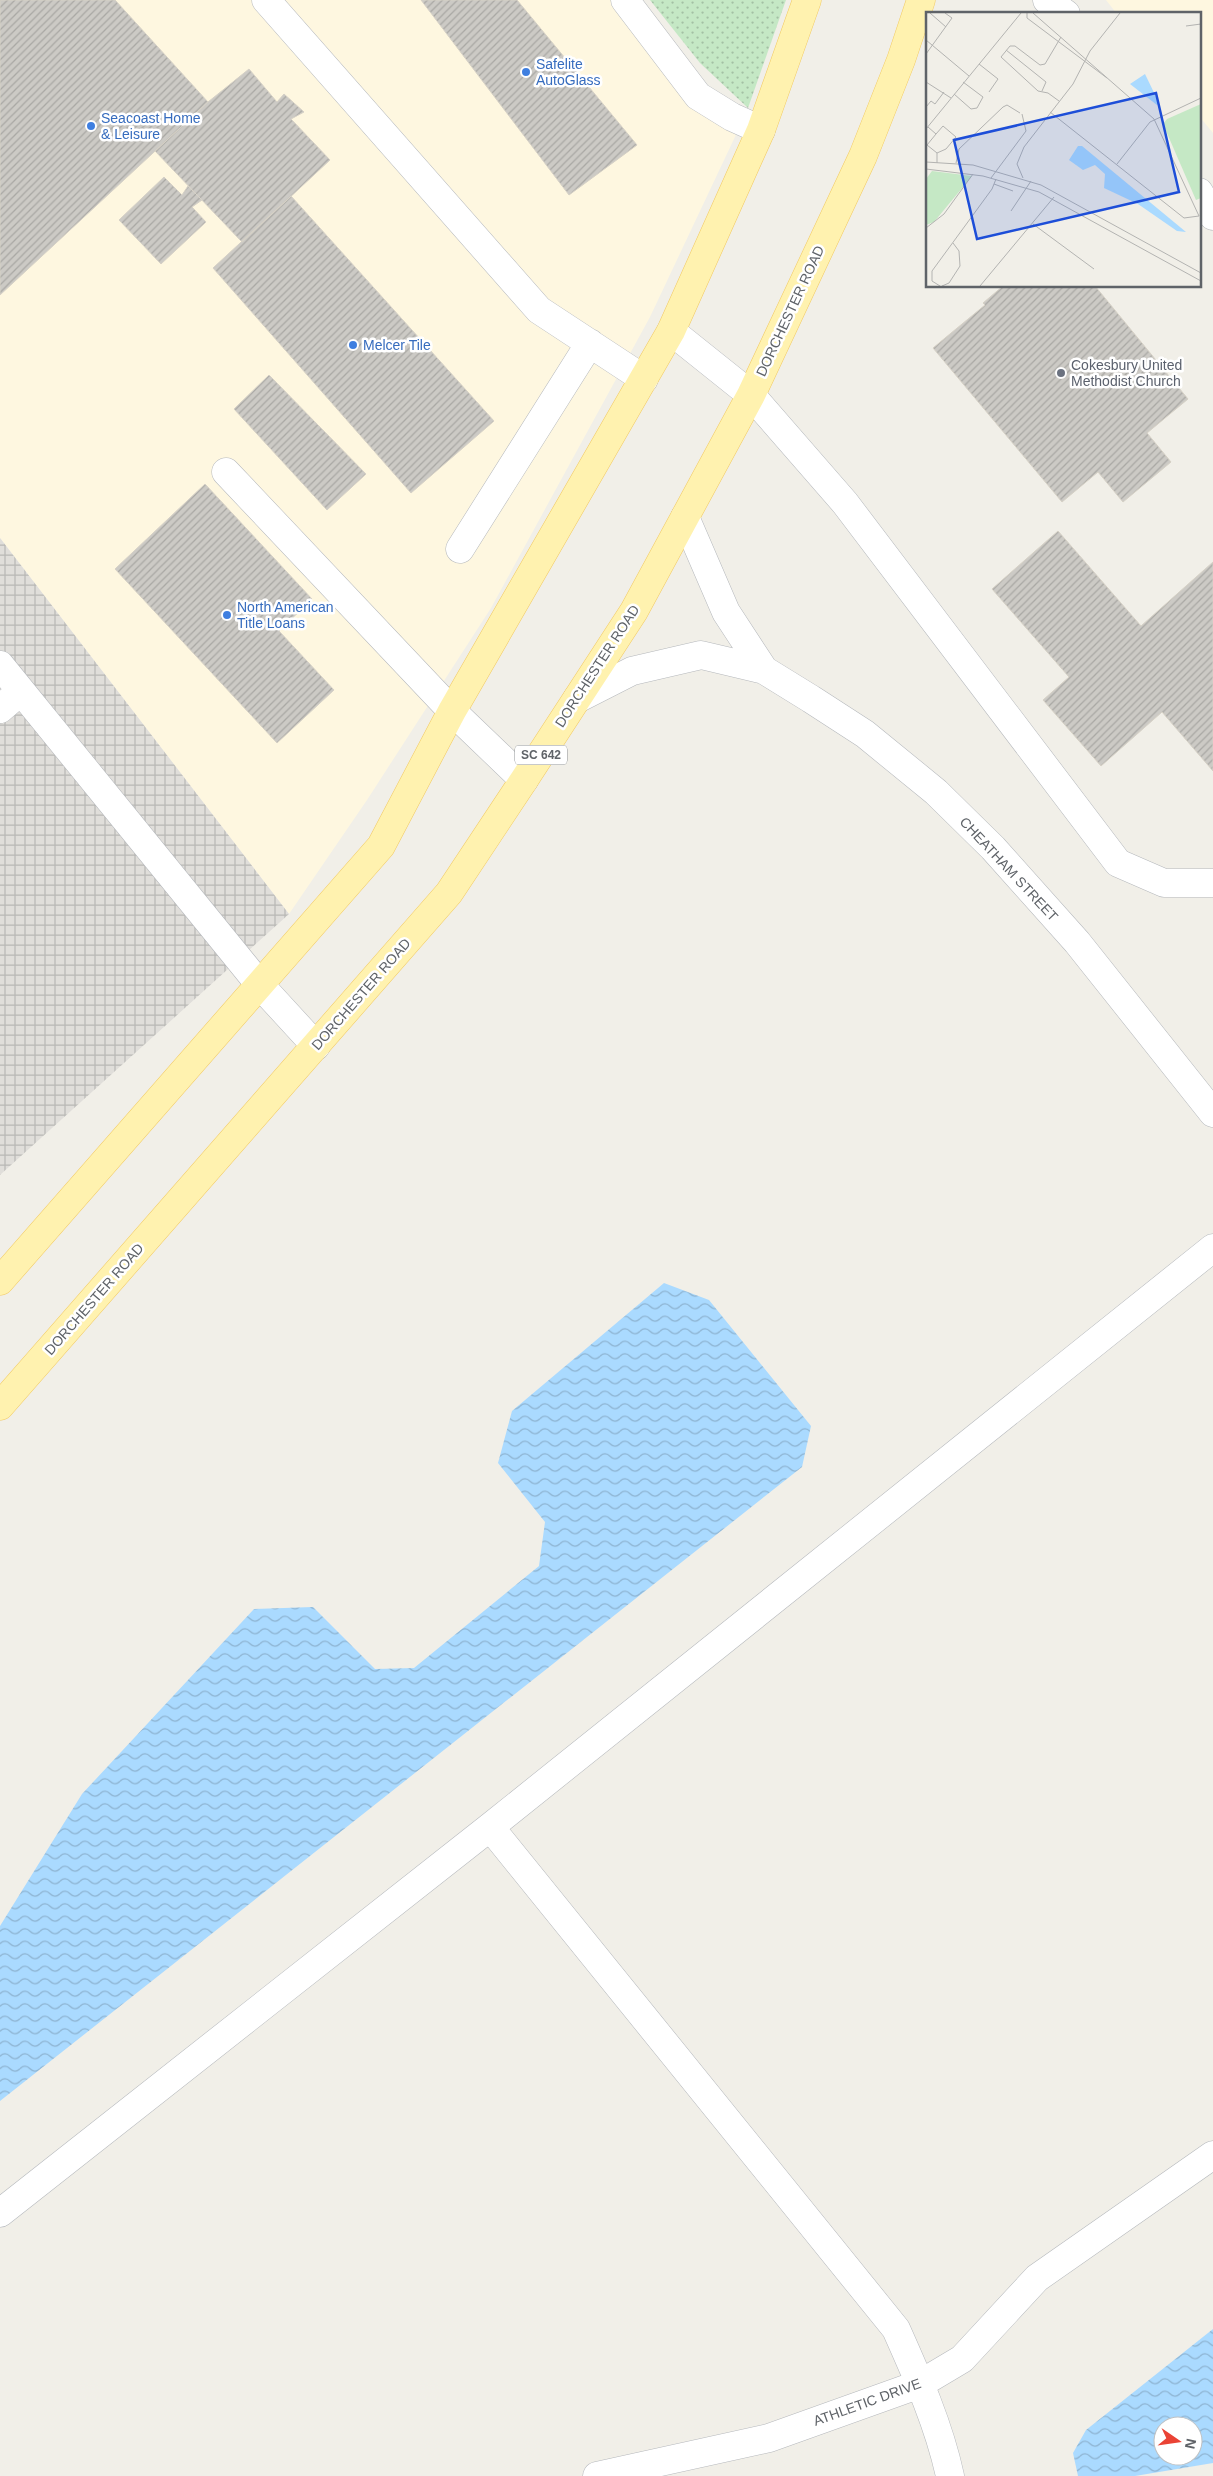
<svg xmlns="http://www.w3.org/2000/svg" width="1213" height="2476" font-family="Arial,sans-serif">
  <defs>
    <pattern id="industrial-grid" width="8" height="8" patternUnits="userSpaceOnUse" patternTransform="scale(1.25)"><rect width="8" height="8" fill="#e0deda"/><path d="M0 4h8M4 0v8" fill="none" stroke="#b9b8b5"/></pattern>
    <pattern id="grass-dots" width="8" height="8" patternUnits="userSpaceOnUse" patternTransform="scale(1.25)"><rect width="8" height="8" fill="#c5e8c5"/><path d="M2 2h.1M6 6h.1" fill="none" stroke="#a3c0a4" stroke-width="1.8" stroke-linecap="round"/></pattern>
    <pattern id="water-waves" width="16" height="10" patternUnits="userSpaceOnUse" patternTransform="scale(1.25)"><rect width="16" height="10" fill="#aadaff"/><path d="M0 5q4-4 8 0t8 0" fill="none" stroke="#8eb4d2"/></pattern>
    <pattern id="building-hatch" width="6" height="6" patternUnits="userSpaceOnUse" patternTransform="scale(1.25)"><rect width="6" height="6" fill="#cccac5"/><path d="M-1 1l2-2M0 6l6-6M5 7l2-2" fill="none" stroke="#a9a8a4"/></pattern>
  </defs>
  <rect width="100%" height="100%" fill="#f1efe8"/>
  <path fill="#fef7e0" d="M0,0H625L656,39L742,122L650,317L491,608L367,800L289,914L0,538Z
    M1106,0H1213V133L1199,116V14H1117Z"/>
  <path fill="url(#industrial-grid)" d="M0,538L289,914L0,1175Z"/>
  <path fill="url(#grass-dots)" d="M650,0H786L748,108L700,63Z"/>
  <path fill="url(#water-waves)" fill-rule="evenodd" d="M664,1283L709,1300L811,1426L802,1467L0,2101V1926L82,1794L254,1609L313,1607L375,1669L414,1668L539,1566L545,1522L498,1463L512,1411Z
    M1213,2329V2463L1135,2476H1078L1073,2453L1086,2430ZM1163,2426H1193V2456H1163Z"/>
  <path fill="url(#building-hatch)" stroke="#d6d1c6" d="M0,0H115L208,102L0,295Z
    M421,0H517L637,145L569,195Z
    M249,69L277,102L284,94L304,112L291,119L330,160L242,242L155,151L208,102Z
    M164,177L182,195L188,186L202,200L192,207L206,222L161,264L119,220Z
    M291,196L494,421L411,493L213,268Z
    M1003,286H1095L1188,399L1147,433L1171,462L1123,502L1098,472L1062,502L933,348L985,305L983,303Z
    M269,375L366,474L327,510L234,409Z
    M205,484L312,599L279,631L334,690L277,743L115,569Z
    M1058,531L1141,626L1213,562V771L1162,712L1101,766L1043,700L1069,677L992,589Z"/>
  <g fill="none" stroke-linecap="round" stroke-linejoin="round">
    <g stroke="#b5b8bc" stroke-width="29">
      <path id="minor" d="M266,0L539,310L644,379
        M625,0L698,96L732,117L761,130
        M1047,0L1066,14
        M1199,192L1213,216
        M671,331L751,395L845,503L1118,863L1164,883H1213
        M226,472L452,711L524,780
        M685,517L726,612L764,670
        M460,549L590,343
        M0,665L260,985L316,1046
        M577,699L632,671L701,655L764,670L811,699L865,734L936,792L993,848L1077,942L1213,1113
        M0,709L21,691
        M490,1827L896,2329C917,2376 939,2425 950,2476
        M0,2213L490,1827L1213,1248
        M597,2476L769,2438L920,2384L962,2359L1037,2278L1213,2155"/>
    </g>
    <g stroke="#f2c960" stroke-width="29">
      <path id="major" d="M0,1281L381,846L452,711L671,331L761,130L807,0
        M0,1406L449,893L524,780L634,611L751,395L863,156L901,60L921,0"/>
    </g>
    <use href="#minor" stroke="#fff" stroke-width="28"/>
    <use href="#major" stroke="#fff2af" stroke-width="28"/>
  </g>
  <g fill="#3f7fe0" stroke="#fff" stroke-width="2">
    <circle cx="526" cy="72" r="5"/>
    <circle cx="91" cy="126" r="5"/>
    <circle cx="353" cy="345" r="5"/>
    <circle cx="227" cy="615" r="5"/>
  </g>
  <circle fill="#6b7280" stroke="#fff" stroke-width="2" cx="1061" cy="373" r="5"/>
  <g text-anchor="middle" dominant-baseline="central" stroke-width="5" stroke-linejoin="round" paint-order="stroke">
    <rect fill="#fff" stroke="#8f9295" stroke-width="1" x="515" y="745.5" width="52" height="19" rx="4"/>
    <g font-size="12" font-weight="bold" fill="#5f6368">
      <text x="541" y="755">SC 642</text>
    </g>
    <g font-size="14" fill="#366cbe" stroke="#fff" text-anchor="start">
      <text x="536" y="64">Safelite<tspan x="536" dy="16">AutoGlass</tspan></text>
      <text x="101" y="118">Seacoast Home<tspan x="101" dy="16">&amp; Leisure</tspan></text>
      <text x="363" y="345">Melcer Tile</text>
      <text x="237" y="607">North American<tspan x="237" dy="16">Title Loans</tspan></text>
    </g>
    <g font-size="14" fill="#5f6368" stroke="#fff">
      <text transform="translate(790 311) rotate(-65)">DORCHESTER ROAD</text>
      <text transform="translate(597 666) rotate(-57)">DORCHESTER ROAD</text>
      <text transform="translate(1009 869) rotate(47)">CHEATHAM STREET</text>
      <text transform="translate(361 994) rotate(-49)">DORCHESTER ROAD</text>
      <text transform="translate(94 1299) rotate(-49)">DORCHESTER ROAD</text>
      <text transform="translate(867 2402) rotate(-20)">ATHLETIC DRIVE</text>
    </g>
    <g font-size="14" fill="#5b616d" stroke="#fff" text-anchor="start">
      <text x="1071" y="365">Cokesbury United<tspan x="1071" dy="16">Methodist Church</tspan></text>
    </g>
  </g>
  <g transform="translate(926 12)">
    <rect width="275" height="275" fill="#f1efe8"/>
    <path d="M6,159L46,164L8,210L0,213V167Z" fill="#c5e8c5"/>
    <path d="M275,92V186L270,188L237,112L241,107Z" fill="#c5e8c5"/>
    <path d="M219,62L233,91L231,93L204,72ZM152,134H156L260,220L251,219L212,192L178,176L179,162L169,153L157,158L143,148Z" fill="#aadaff"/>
    <path fill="none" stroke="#b3b3b1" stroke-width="1" d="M4,1L20,15M101,1V6L181,66M107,1L228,107L273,204L258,206L124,100M260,14L275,12M0,28L43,64M80,38L120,70L116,79M0,42L26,6L19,1M53,52L72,67L63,80M0,70L25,86M28,82L45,97L51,96L57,85L37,70M133,89L122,81L112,79L75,45L84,34H89L114,53L119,52L135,25M0,95L5,89L9,92L18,80M2,115L10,122L17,114L30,125L20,137L11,141V151M0,117L95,1M10,122L1,133L11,141M0,150L47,153L115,173L275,261M30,151L33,137L77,95L81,93L94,101M191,152L224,110L275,86M0,157L57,164L113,180L275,269M65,166L100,119L96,102M97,166L91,152L98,135L147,72L164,39L194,1M68,172L87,179M85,199L105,169M107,212L168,257M0,216L18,202L47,162M14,274L6,269V259L66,177L70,167M16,274L23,271L34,254L33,239L27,231M54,274L128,185"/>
    <path fill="#1d4ed8" fill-opacity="0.15" stroke="#1d4ed8" stroke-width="2.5" d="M230,81L253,180L51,227L28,128Z"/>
    <rect width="275" height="275" fill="none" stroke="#5f6368" stroke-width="2.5"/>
  </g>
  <g transform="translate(1178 2441) rotate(103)"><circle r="24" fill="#ffffff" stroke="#bfc1c3"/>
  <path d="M0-4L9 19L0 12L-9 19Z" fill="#ea4335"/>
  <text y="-8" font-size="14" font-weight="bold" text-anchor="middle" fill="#5f6368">N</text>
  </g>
</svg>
